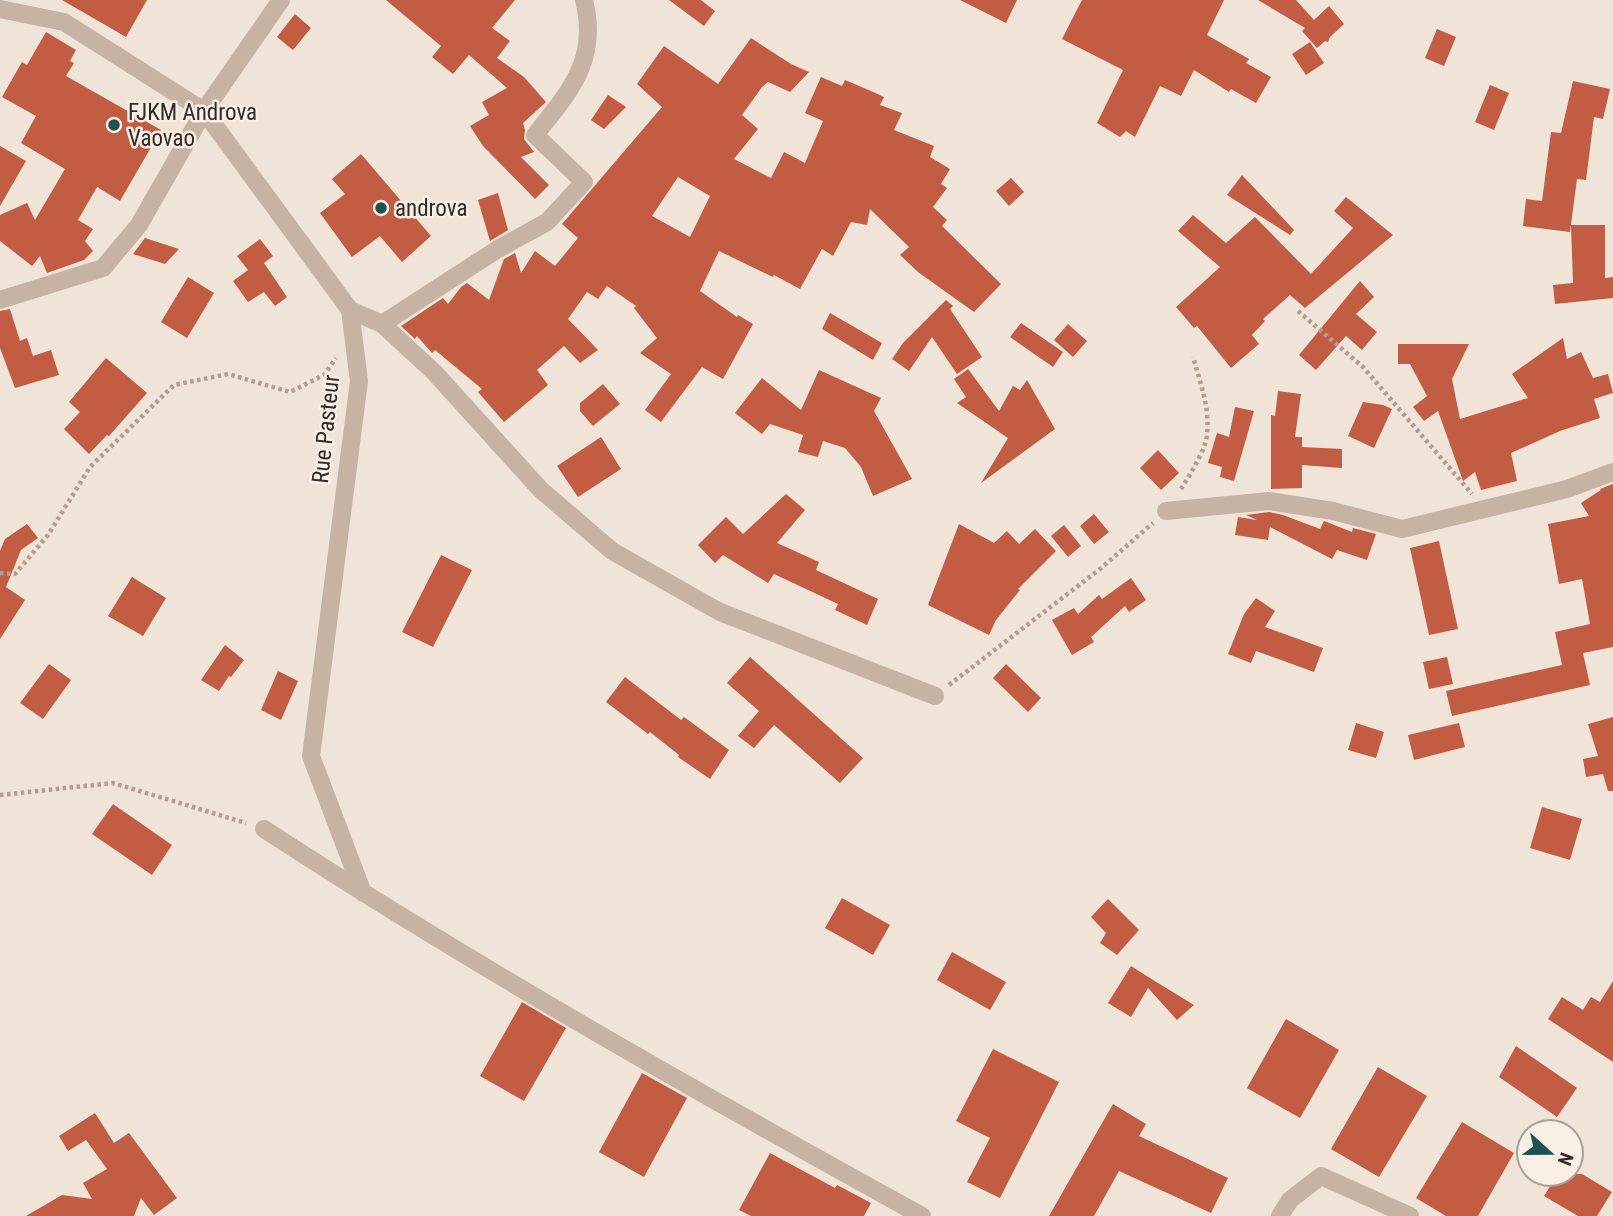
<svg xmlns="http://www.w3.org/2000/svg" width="1613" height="1216" font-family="'Roboto Condensed',sans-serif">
  <rect width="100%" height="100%" fill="#f0e3d8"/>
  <path fill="#c25c43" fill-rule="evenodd" d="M62,0H147L126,37Z
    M386,0H515L492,28L510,41L497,58L524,77L546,102L523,123L525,130L524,139L534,152L521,157L549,185L535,199L483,146L470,126L489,115L482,102L507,88L469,55L453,74L432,57L441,46Z
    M669,0H701L715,11L704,26Z
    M960,0H1017L1006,23Z
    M1082,0H1224L1207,35L1249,59L1246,63L1271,77L1256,103L1231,89L1229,92L1194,70L1181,96L1160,86L1135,137L1126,131L1120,137L1097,123L1123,70L1062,39Z
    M1258,0H1296L1314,20L1329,6L1344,24L1330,37L1328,42L1325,41L1317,48L1302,31L1305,28Z
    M295,14L311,28L293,50L277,37Z
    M1437,29L1456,37L1444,66L1425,58Z
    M46,32L76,50L70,61L74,63L66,76L161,130L120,201L97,187L78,220L93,229L85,241L93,251L84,260L47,273L40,256L32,266L0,241V215L27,203L35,220L65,169L21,143L36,116L2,97L22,62L27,65Z
    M751,38L791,64L809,72L790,92L768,82L762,87L742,115L758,129L734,159L771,178L784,152L805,163L823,121L805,113L821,77L842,86L845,80L871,91L884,97L880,105L902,113L894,130L934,146L930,157L950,169L941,184L947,188L933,207L947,220L942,226L1001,284L974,312L918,272L900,255L909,247L870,209L867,225L851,222L833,256L822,249L800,289L774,275L773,277L719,251L700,291L737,317L738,315L753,324L723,379L702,367L661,422L645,410L671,374L640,353L657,338L634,308L636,306L607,286L598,299L587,292L568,319L598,350L580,363L564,346L537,370L548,385L504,422L478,392L482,389L435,350L432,353L417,336L415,339L401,326L443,298L448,304L461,287L467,283L489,300L504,259L515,253L521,273L535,251L555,266L578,238L562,224L662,107L637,84L664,46L718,84ZM678,177L710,196L690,237L652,216Z
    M1310,42L1324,63L1306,75L1292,54Z
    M1573,81L1610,89L1603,119L1594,117L1586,180L1577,179L1570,232L1523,226L1526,199L1542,201L1551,132L1561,133Z
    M1490,85L1509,93L1494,130L1475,122Z
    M608,95L626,107L604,129L591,120Z
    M0,146L26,161L0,206Z
    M361,154L431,236L402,262L380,236L352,257L320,213L345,194L332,179Z
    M1242,175L1294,230L1290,235L1227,195Z
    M1011,178L1024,192L1009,206L996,191Z
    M498,193L508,230L490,241L478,200Z
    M1346,197L1393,235L1305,308L1290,295L1263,319L1265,321L1252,335L1259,344L1231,368L1197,326L1194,328L1176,307L1220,267L1178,231L1193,215L1226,243L1255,217L1311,274L1353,228L1334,211Z
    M1571,225H1605V278L1613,277V298L1555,304L1553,285L1573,283Z
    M145,238L179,249L165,264L133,254Z
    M260,239L273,256L264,263L287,297L275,306L264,292L248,302L233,281L248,270L237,256Z
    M188,277L214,293L187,338L161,322Z
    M1360,281L1374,297L1356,314L1377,332L1362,350L1346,336L1316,370L1299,355Z
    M946,300L953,306L950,309L982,357L957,374L932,337L909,371L892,359L903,343Z
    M10,309L20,341L27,338L33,356L51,350L59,375L15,388L0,348V311Z
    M830,313L882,343L873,360L822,329Z
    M1021,323L1063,352L1053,367L1010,337Z
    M1068,324L1087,341L1073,357L1054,340Z
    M1563,338L1567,359L1581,352L1593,378L1608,374L1613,393L1594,399L1600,418L1560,431L1511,453L1517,481L1481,490L1475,472L1463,481L1438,411L1424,421L1413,407L1427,396L1410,364H1398V344H1469L1452,379L1460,419L1528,398L1512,374Z
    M106,358L147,393L109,436L107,435L89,454L64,429L80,412L69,402Z
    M968,369L999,411L1013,386L1020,390L1027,380L1055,429L981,483L1008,438L957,403L966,397L954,379Z
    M819,370L881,398L874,411L912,479L873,496L861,467L845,448L823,441L818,457L798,452L803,435L770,424L762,434L735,413L762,378L801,410Z
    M603,384L620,404L593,426L580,411V403Z
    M1278,391L1301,394L1295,437H1302V447L1342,449V468L1302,465V488L1271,489V415L1275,416Z
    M1363,402L1383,405L1392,409L1374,448L1348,436Z
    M1235,407L1254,411L1234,481L1220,477L1222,467L1208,463L1217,433L1229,437Z
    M601,437L621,469L578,497L557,466Z
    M1158,450L1179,473L1161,490L1140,468Z
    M1613,484V647L1583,653L1590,685L1452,716L1446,691L1562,665L1555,632L1590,624L1582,579L1559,584L1548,524L1589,516L1581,503L1601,490L1600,489Z
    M786,494L805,510L777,543L819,562L816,570L878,599L867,625L835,610L838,604L774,574L768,583L723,555L715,563L698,545L726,517L743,534Z
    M1269,512L1283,515L1320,529L1324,521L1352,532L1353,528L1376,534L1367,560L1337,550L1332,559L1270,527L1268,540L1235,535L1238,517L1257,520L1246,515Z
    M1094,514L1109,532L1094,544L1080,526Z
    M27,524L38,538L21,550L6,587L25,600L0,639V551L5,539Z
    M959,524L994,543L1007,531L1019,544L1035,529L1056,551L1018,589L1020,590L996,620L989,635L928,605Z
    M1064,525L1081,546L1068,557L1051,536Z
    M1439,541L1458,629L1429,635L1410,548Z
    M441,555L472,570L433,647L402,632Z
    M132,577L166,598L143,636L108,616Z
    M1131,578L1146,600L1129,612L1125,606L1091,637L1094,642L1072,655L1052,620L1074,608L1078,614L1099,595L1102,599Z
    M1256,598L1275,611L1265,627L1323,648L1314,672L1256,651L1251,663L1228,654L1244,614Z
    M225,645L244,660L231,677L229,676L219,691L201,680Z
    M750,657L863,758L840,783L774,725L754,748L738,736L759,711L727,683Z
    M1447,657L1453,684L1429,689L1423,662Z
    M49,664L71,680L43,719L20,703Z
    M1006,664L1041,698L1028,712L993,678Z
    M278,671L298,681L281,720L261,710Z
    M625,677L681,720L684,717L729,750L710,779L678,757L679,755L650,732L648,734L606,702Z
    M1613,717V791H1608L1603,774L1586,777L1583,759L1598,756L1588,724Z
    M1356,723L1384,732L1376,758L1348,750Z
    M1459,723L1465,747L1414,760L1408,735Z
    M113,804L172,845L152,875L92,834Z
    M1542,807L1582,819L1570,860L1530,848Z
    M842,898L890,925L873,955L825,928Z
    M1108,899L1139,930L1117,955L1100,943L1106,933L1091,917Z
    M952,952L1006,982L990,1010L937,980Z
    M1131,966L1153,980L1194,1005L1177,1020L1148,988L1131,1017L1108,1003Z
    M1613,981V1062L1548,1019L1562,997L1583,1010L1591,997L1600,1002Z
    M522,1002L566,1028L524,1101L480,1076Z
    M1286,1019L1339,1050L1300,1118L1247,1088Z
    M1516,1046L1577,1088L1557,1117L1499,1077Z
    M993,1049L1059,1082L1000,1198L967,1182L990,1138L956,1121Z
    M1378,1067L1427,1096L1379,1177L1331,1149Z
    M642,1073L687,1098L644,1177L599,1152Z
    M1113,1104L1146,1124L1139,1136L1228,1178L1211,1213L1119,1171L1094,1216H1049Z
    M95,1113L114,1143L129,1133L177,1198L154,1215L141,1198L134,1216H26L62,1195L92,1199L83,1183L107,1169L86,1140L68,1151L59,1136Z
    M1462,1122L1514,1153L1478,1216H1446L1416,1198Z
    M770,1153L835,1188L837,1185L871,1203L864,1216H751L739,1210Z
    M1558,1174H1582L1612,1192L1597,1216H1578L1544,1196Z"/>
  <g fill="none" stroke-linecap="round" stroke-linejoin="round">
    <path stroke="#b39d8f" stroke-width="4.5" stroke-dasharray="3.5 3.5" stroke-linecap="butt" d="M1298,311L1363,367L1472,494
      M1181,489C1189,476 1206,450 1207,434C1210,408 1200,382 1193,357
      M0,573L15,574L48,535L90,467L174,385L228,374L290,392L324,375L336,358
      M949,685L1100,569L1153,523
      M0,795L113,783L246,823"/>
    <path stroke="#c7b3a4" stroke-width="18" d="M0,9L64,22L204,111L350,310L359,381L311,756L363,893
      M0,300L103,268L139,225L204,111L281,0
      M350,310L382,324L434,372L540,489L612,551L720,612L935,696
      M382,324L498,249L547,222L584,182L535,135C570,91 599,60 584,0
      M1166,511L1269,501L1333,511L1402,529L1567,489L1613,472
      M264,829C477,968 699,1093 922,1216
      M1280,1216L1290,1200L1321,1176L1410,1216"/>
  </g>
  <g fill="#1d5253" stroke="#f8eee4" stroke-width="2.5">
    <circle cx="114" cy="125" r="7"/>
    <circle cx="381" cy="208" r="7"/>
  </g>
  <g text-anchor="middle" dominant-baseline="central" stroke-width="5" stroke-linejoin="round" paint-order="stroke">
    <g font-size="23" fill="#332926" stroke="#f8eee4" text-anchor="start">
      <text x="128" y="112">FJKM Androva<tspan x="128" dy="26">Vaovao</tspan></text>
      <text x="395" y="208">androva</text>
    </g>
    <g font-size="23" fill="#332926" stroke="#f8eee4">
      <text transform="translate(326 429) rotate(-84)">Rue Pasteur</text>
    </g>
  </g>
  <g transform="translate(1550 1153) rotate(111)"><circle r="33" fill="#f8eee4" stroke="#a99f98" stroke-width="2"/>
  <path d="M0-5L12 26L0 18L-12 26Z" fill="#1d5253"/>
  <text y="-10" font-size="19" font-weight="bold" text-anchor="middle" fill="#332926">N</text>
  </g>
</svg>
